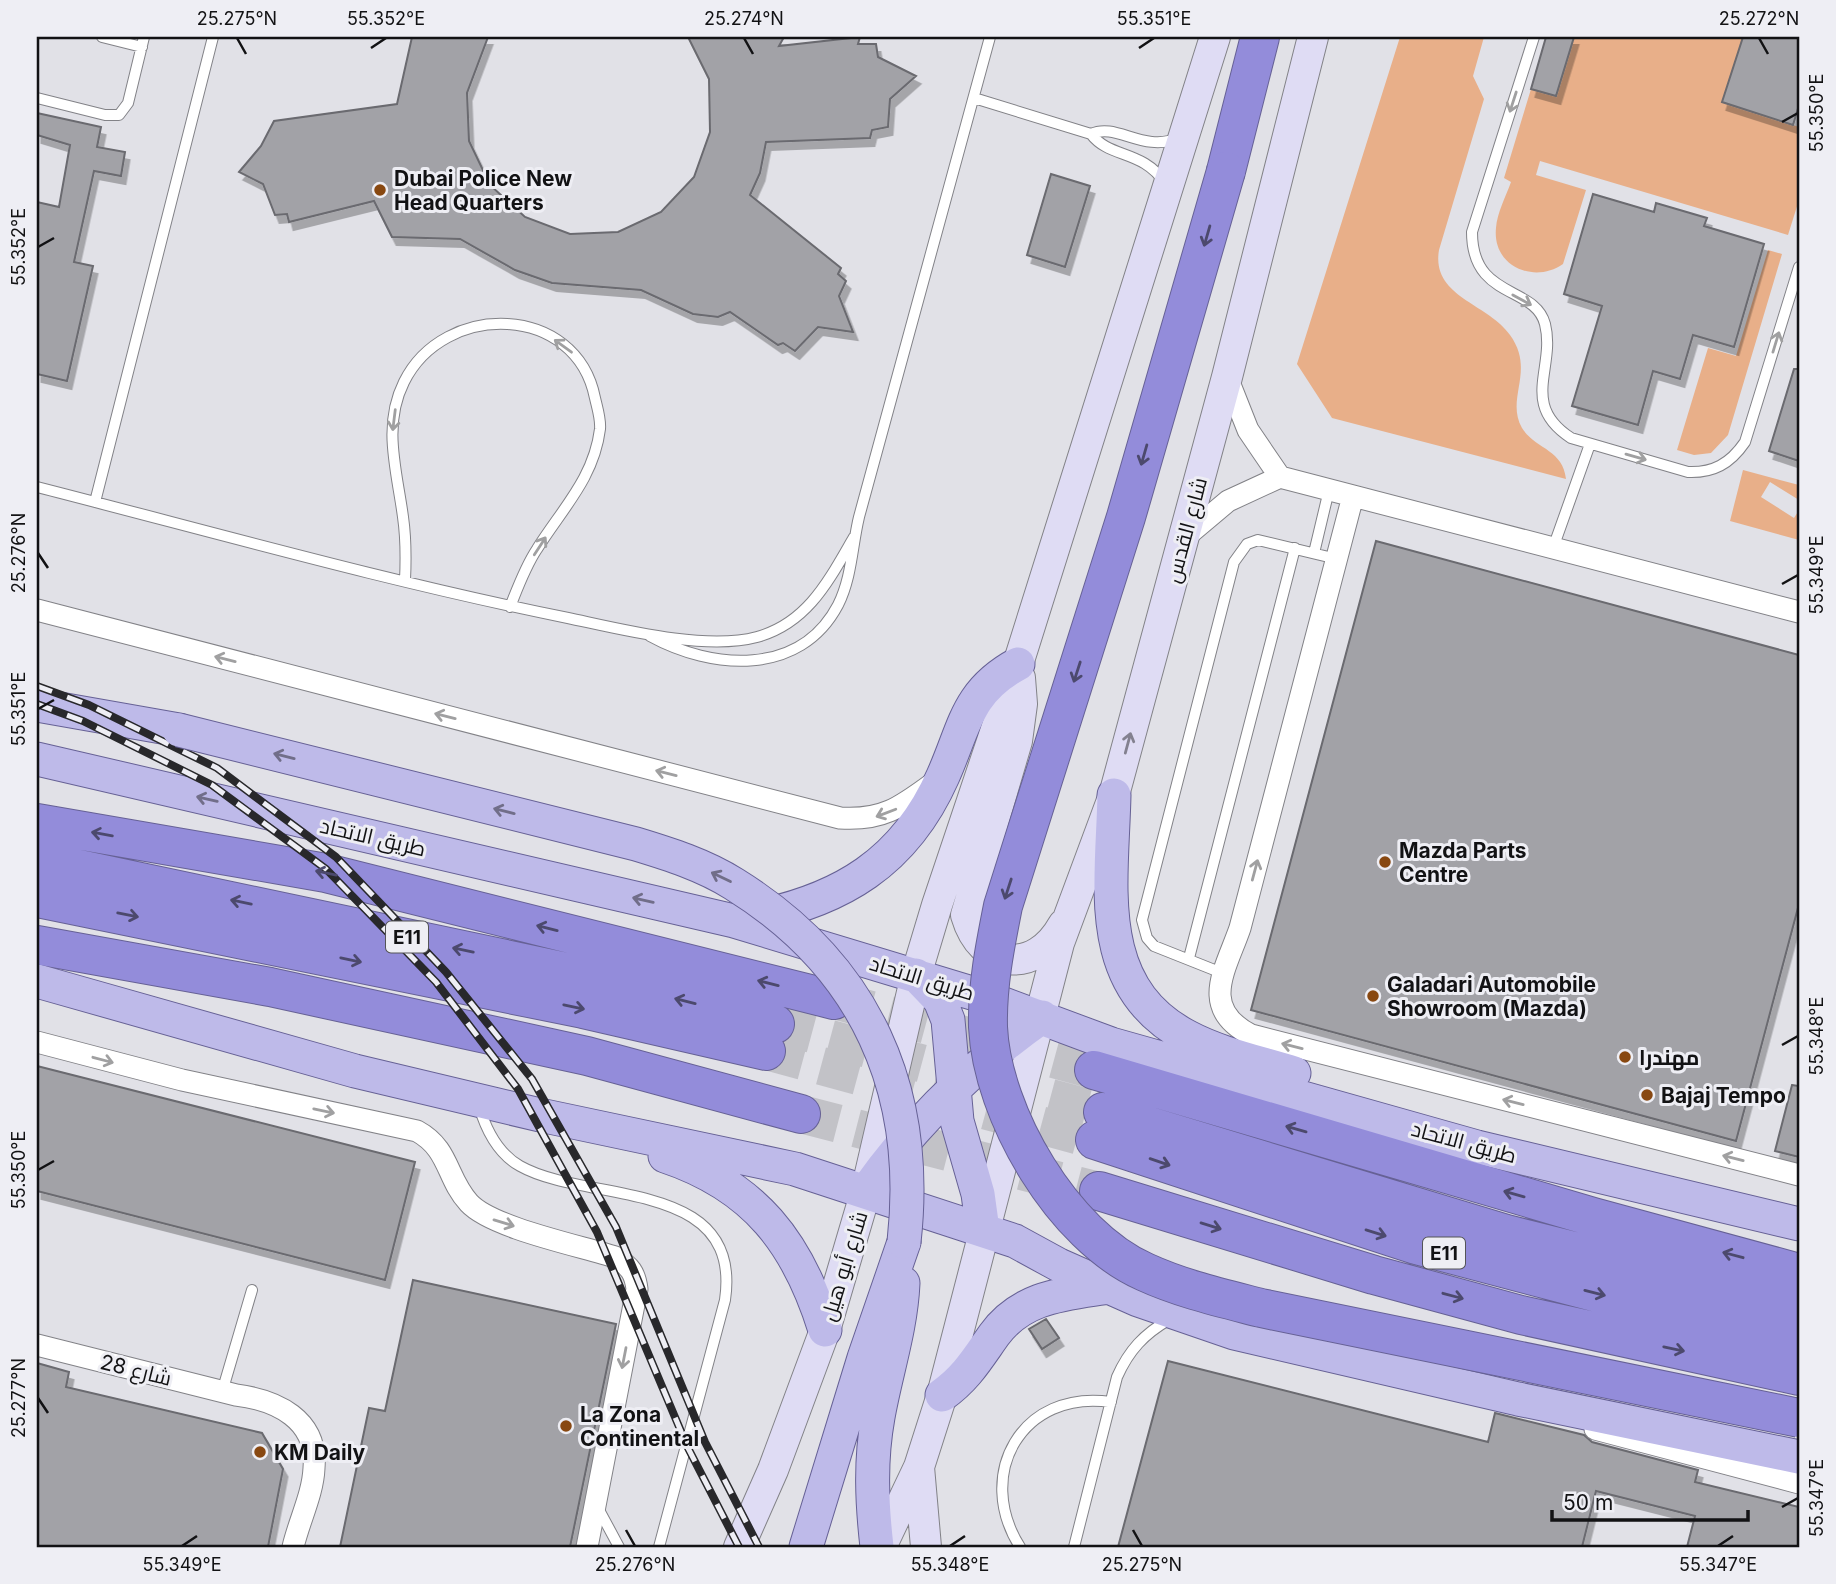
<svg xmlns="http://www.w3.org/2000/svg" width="1836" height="1584" font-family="Inter,Cairo,sans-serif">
  <defs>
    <filter id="shadow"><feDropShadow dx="4.5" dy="8" stdDeviation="0" flood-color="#0004"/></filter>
  </defs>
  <rect width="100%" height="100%" fill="#e1e1e7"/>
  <path fill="#e8af89" d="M1400,37H1484L1473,76L1484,99L1439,250C1431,297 1488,303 1510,335C1536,371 1505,398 1522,428C1535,449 1563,449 1566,479L1332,418L1297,364Z
    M1574,37H1743L1722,102L1799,127V200L1788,235L1540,161L1536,175L1586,190L1563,264C1535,284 1492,267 1496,228C1497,213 1506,196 1511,182L1504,178L1531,89L1556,96Z
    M1768,250L1782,254L1728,435L1711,453L1694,455L1677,450L1708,348L1736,356Z
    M1743,470L1799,485V500L1770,482L1761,497L1794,518L1799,510V540L1730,521Z"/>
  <path fill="#a2a2a7" stroke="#6a6a6f" stroke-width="2" filter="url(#shadow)" d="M412,37H488L467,93L469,141L490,185L525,217L570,234L618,232L661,212L694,177L710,132L709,79L688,37H784L779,46L860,37L858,44H876L878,57L916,76L890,99L888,127L872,130L870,138L766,142L760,173L750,195L841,268L838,274L846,281L839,296L853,332L818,327L795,351L783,343L778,345L730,312L718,317L693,314L641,290L552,283L515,270L460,239L392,237L374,201L289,222L287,214L275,215L263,184L239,172L261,146L274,121L397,104Z
    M1546,37H1574L1556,96L1531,89Z
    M1743,37H1799V105L1793,125L1722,102Z
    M37,113L101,127L97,147L125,152L121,176L94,171L74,262L93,266L67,381L37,374V202L59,207L70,145L37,135Z
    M1051,174L1090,186L1065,267L1027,255Z
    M1593,194L1654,212L1656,203L1707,218L1704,226L1764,244L1734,347L1693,335L1680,379L1653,371L1638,425L1572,406L1602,306L1564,294Z
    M1794,369H1799V461L1769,451Z
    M1376,541L1799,655V904L1736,1141L1251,1010Z
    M37,1066L415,1162L385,1280L37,1191Z
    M1792,1085L1799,1086V1157L1775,1151Z
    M413,1280L616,1324L570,1547H340L369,1408L385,1411Z
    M1046,1319L1059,1338L1042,1349L1029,1329Z
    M1168,1361L1488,1442L1495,1413L1584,1435L1592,1442L1698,1470L1695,1482L1799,1507V1547H1687L1695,1516L1596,1491L1582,1547H1118Z
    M37,1363L69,1372L66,1387L262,1433L283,1469L268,1547H37Z"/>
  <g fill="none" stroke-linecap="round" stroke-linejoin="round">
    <path stroke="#c2c2c7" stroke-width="38" stroke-dasharray="38 19" stroke-linecap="butt" d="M834,1000L1094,1070
      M775,1024L1103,1112
      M766,1051L1095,1140
      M801,1114L1099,1191"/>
    <g stroke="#828287" stroke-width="12">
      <path id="lane" d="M102,37L142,47
        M1534,37L1472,232C1472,300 1535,285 1545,324C1556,368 1519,404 1571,438L1688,472C1713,473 1730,464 1745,442L1799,267
        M37,98L105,115H119L128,103L144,37
        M974,98L1091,134C1110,159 1142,149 1165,183
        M1091,134C1117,122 1142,153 1179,138
        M37,487C213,532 389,582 568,618C620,629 705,651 757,637C808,623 829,580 854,537
        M95,502L213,37
        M1553,548L1590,444
        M1314,553L1329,490
        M405,580C406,559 406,538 403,517C397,471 382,426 404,382C444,301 576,303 595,398C597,407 601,419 600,429C594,478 562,509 537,549C525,567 518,587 510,607
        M650,636C712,670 800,677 838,605C852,577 852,546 859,517L990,37
        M1189,958L1295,548
        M1222,973L1154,946L1147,938L1142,920L1234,562L1247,544L1258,540L1337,559
        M479,1106C486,1130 497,1153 520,1166C587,1204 743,1177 725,1300L659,1547
        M222,1392L252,1290
        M598,1508L619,1547
        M1020,1547C974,1474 1022,1389 1111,1402
        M1074,1547L1117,1377C1129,1350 1144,1334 1170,1319"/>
    </g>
    <g stroke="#828287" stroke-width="23">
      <path id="street" d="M1227,377L1248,430L1280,477
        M1353,496L1240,928C1226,969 1198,1008 1251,1035L1799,1175
        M1184,538L1228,501L1280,477L1799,612
        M37,610L840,818C884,821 902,806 936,781
        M37,1042L182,1080L417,1131C450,1149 446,1178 469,1203C492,1228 581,1246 615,1257C630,1266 635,1273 637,1289L587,1547
        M37,1345L236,1395C276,1400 318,1419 314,1468C313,1494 299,1521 293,1547
        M1595,1429L1799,1483"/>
    </g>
    <g stroke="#828287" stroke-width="32">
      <path id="secondary" d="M1020,678L1022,704L1017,741L966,915C982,970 1035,975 1063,925
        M919,1467L926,1547
        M739,1547L773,1470L825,1330L866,1191L916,975L937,905L1018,664L1215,37
        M881,1547L919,1467L942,1395L1059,943L1114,795L1227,377L1313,37"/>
    </g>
    <g stroke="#666195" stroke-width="35">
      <path id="primary" d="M37,705L179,730
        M37,759L734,921L985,997L1111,1044L1477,1147L1799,1224
        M1114,795C1112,886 1092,987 1188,1037C1220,1054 1259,1062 1294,1073
        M750,918C841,901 905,862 943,776C965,727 966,692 1018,664
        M916,975L940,1000L948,1020L957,1121L978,1194L983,1230
        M37,981L355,1071L540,1115L795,1169L1015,1241L1059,1265L1138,1300L1234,1333L1518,1399L1799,1457
        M665,1156C755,1186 798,1243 825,1330
        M866,1191C915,1122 972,1066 1042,1017
        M942,1395C966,1378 977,1359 994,1335C1022,1296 1065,1294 1109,1287
        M806,1547L864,1358L904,1242
        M877,1547C872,1503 870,1461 878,1417C886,1372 901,1329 903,1283"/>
    </g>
    <g stroke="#666195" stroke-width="40">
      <path id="highway" d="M1226,171L1260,37
        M37,823L326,873L834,1000
        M37,860L576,974L775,1024
        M37,898L583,1009L766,1051
        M37,945L270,987L587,1056L801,1114
        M1094,1070L1593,1217L1799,1273
        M1103,1112L1506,1234L1799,1307
        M1095,1140L1416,1245L1799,1346
        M1099,1191L1374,1275L1521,1315L1799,1376"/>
    </g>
    <use href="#lane" stroke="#fff" stroke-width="10"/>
    <use href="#street" stroke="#fff" stroke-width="21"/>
    <use href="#secondary" stroke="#dfdcf4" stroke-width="30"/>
    <use href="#primary" stroke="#bebae9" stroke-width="33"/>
    <use href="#highway" stroke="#938cda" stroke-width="38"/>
    <g stroke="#28282b" stroke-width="8">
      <path id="rail" d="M37,686L89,705L217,768L336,857L446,972L532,1079L616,1227L705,1442L759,1547
        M37,704L83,721L212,785L326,869L436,982L518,1089L597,1232L688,1448L739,1547"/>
    </g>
    <use href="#rail" stroke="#eeeef4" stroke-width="5" stroke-dasharray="16" stroke-linecap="butt"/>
    <g stroke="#666195" stroke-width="35" stroke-linecap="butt">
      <path id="primary-bridge" d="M179,730L636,844C669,854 704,865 734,884C866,966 921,1090 904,1242"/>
    </g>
    <g stroke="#666195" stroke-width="40" stroke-linecap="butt">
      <path id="highway-bridge" d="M1226,171L1126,517L1003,906C995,946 987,986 988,1027C992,1114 1063,1236 1145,1272C1182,1289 1222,1298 1261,1308L1799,1418"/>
    </g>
    <use href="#primary-bridge" stroke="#bebae9" stroke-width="33"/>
    <use href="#highway-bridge" stroke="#938cda" stroke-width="38"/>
  </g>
  <defs><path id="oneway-shaft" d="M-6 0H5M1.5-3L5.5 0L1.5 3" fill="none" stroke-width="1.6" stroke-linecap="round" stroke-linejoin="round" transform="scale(1.75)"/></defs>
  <g stroke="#a0a0a1">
    <use href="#oneway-shaft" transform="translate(1513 102) rotate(108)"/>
    <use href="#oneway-shaft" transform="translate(1522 300) rotate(29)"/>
    <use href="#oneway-shaft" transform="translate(1776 342) rotate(-73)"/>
    <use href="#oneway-shaft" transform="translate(563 346) rotate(-144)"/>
    <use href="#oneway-shaft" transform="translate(394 420) rotate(97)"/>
    <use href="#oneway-shaft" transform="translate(1636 457) rotate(16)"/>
    <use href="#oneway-shaft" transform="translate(540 546) rotate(-57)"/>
    <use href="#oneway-shaft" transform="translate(225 659) rotate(-166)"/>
    <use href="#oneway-shaft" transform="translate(445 716) rotate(-166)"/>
    <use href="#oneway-shaft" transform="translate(666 773) rotate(-166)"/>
    <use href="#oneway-shaft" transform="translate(886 813) rotate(159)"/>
    <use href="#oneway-shaft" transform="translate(1255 870) rotate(-75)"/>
    <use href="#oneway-shaft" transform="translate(1292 1046) rotate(-166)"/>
    <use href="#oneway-shaft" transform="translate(103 1060) rotate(15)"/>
    <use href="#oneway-shaft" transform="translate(1513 1102) rotate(-166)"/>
    <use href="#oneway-shaft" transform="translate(324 1111) rotate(12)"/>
    <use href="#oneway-shaft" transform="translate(1733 1158) rotate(-166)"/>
    <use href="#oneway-shaft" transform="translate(504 1223) rotate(17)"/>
    <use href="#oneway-shaft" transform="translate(624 1358) rotate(101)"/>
  </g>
  <g stroke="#4c496d">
    <use href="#oneway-shaft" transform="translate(1207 236) rotate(106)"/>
    <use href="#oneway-shaft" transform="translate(1144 455) rotate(106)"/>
    <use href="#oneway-shaft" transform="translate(1077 672) rotate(108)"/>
    <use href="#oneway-shaft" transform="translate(102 834) rotate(-170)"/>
    <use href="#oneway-shaft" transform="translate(326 873) rotate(-168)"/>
    <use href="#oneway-shaft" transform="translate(1008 889) rotate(108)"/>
    <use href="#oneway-shaft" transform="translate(241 902) rotate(-168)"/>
    <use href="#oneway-shaft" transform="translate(128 915) rotate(11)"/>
    <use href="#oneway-shaft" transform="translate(547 928) rotate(-166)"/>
    <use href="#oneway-shaft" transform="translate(463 950) rotate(-168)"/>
    <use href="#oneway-shaft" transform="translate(351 960) rotate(12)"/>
    <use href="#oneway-shaft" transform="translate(768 983) rotate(-166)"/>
    <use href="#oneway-shaft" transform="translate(685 1001) rotate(-166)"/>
    <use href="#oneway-shaft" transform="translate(574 1007) rotate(12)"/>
    <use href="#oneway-shaft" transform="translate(1296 1129) rotate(-164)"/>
    <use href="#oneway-shaft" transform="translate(1160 1162) rotate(19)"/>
    <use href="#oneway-shaft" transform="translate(1514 1194) rotate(-164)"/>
    <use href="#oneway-shaft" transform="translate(1211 1226) rotate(17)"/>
    <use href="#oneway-shaft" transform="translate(1376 1233) rotate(17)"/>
    <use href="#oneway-shaft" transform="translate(1733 1255) rotate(-165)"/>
    <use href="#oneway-shaft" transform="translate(1595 1293) rotate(14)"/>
    <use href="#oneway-shaft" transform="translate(1453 1296) rotate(15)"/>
    <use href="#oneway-shaft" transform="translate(1674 1349) rotate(12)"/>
  </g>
  <use stroke="#83818f" href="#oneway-shaft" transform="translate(1128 743) rotate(-75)"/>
  <g stroke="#716e89">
    <use href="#oneway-shaft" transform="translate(284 756) rotate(-166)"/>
    <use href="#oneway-shaft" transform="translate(207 799) rotate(-167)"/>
    <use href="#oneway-shaft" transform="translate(504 811) rotate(-166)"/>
    <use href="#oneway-shaft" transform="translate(721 877) rotate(-154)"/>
    <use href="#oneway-shaft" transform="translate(643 900) rotate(-167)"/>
  </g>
  <path fill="none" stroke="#121214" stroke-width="2.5" d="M237,38L246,54M744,38L753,54M1759,38L1768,54M371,48L386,38M1139,48L1154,38M1782,122L1798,113M38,247L54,238M38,553L48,568M1782,584L1798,575M38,709L54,700M1782,1045L1798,1036M38,1170L54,1161M38,1398L48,1413M1782,1507L1798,1498M626,1530L635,1546M1133,1530L1142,1546M182,1546L197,1536M950,1546L965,1536M1718,1546L1733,1536"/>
  <g fill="#884811" stroke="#eeeef4" stroke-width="2.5">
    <circle cx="380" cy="190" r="7"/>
    <circle cx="1385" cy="862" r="7"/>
    <circle cx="1373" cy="996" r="7"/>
    <circle cx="1625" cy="1057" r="7"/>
    <circle cx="1647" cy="1095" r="7"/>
    <circle cx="566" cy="1426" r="7"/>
    <circle cx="260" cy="1452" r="7"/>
  </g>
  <g text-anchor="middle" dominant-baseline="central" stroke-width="6" stroke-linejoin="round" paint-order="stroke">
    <g fill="#eeeef4" stroke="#545457" stroke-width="2">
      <rect x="386" y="921.5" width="42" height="31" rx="5"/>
      <rect x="1423" y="1237.5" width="42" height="31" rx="5"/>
    </g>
    <g font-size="19" font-weight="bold" fill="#121214">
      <text x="407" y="937">E11</text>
      <text x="1444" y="1253">E11</text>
    </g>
    <g font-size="21" font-weight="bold" fill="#121214" stroke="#eeeef4" text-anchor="start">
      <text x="394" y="178">Dubai Police New<tspan x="394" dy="24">Head Quarters</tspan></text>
      <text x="1399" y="850">Mazda Parts<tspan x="1399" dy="24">Centre</tspan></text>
      <text x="1387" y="984">Galadari Automobile<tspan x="1387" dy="24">Showroom (Mazda)</tspan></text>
      <text x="1639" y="1057">مهندرا</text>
      <text x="1661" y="1095">Bajaj Tempo</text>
      <text x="580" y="1414">La Zona<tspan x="580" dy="24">Continental</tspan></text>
      <text x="274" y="1452">KM Daily</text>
    </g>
    <g font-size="21" fill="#121214" stroke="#eeeef4">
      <text transform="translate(1186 530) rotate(-75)">شارع القدس</text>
      <text transform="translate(373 837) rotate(13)">طريق الاتحاد</text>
      <text transform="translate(922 978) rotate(17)">طريق الاتحاد</text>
      <text transform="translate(1464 1142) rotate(15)">طريق الاتحاد</text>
      <text transform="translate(844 1266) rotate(-73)">شارع أبو هيل</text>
      <text transform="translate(136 1370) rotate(14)">شارع 28</text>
    </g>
  </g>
  <rect width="1836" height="1584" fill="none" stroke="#eeeef4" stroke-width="77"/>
  <path d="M1552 1510v10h196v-10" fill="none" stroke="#121214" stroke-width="3.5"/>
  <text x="1563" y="1510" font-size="21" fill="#121214" stroke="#eeeef4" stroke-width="5" paint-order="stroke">50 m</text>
  <rect x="38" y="38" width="1760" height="1508" fill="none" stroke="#121214" stroke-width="2.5"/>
  <g font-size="18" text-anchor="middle" fill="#121214">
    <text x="237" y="25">25.275°N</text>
    <text x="386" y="25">55.352°E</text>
    <text x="744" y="25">25.274°N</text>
    <text x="1154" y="25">55.351°E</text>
    <text x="1759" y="25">25.272°N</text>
    <text transform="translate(1817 113) rotate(-90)" y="6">55.350°E</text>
    <text transform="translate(19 247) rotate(-90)" y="6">55.352°E</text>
    <text transform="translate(19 553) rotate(-90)" y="6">25.276°N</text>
    <text transform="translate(1817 575) rotate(-90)" y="6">55.349°E</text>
    <text transform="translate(19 709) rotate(-90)" y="6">55.351°E</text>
    <text transform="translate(1817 1036) rotate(-90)" y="6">55.348°E</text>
    <text transform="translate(19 1170) rotate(-90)" y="6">55.350°E</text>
    <text transform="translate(19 1398) rotate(-90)" y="6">25.277°N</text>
    <text transform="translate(1817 1498) rotate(-90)" y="6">55.347°E</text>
    <text x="182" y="1571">55.349°E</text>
    <text x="635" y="1571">25.276°N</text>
    <text x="950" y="1571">55.348°E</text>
    <text x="1142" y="1571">25.275°N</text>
    <text x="1718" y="1571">55.347°E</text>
  </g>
</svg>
